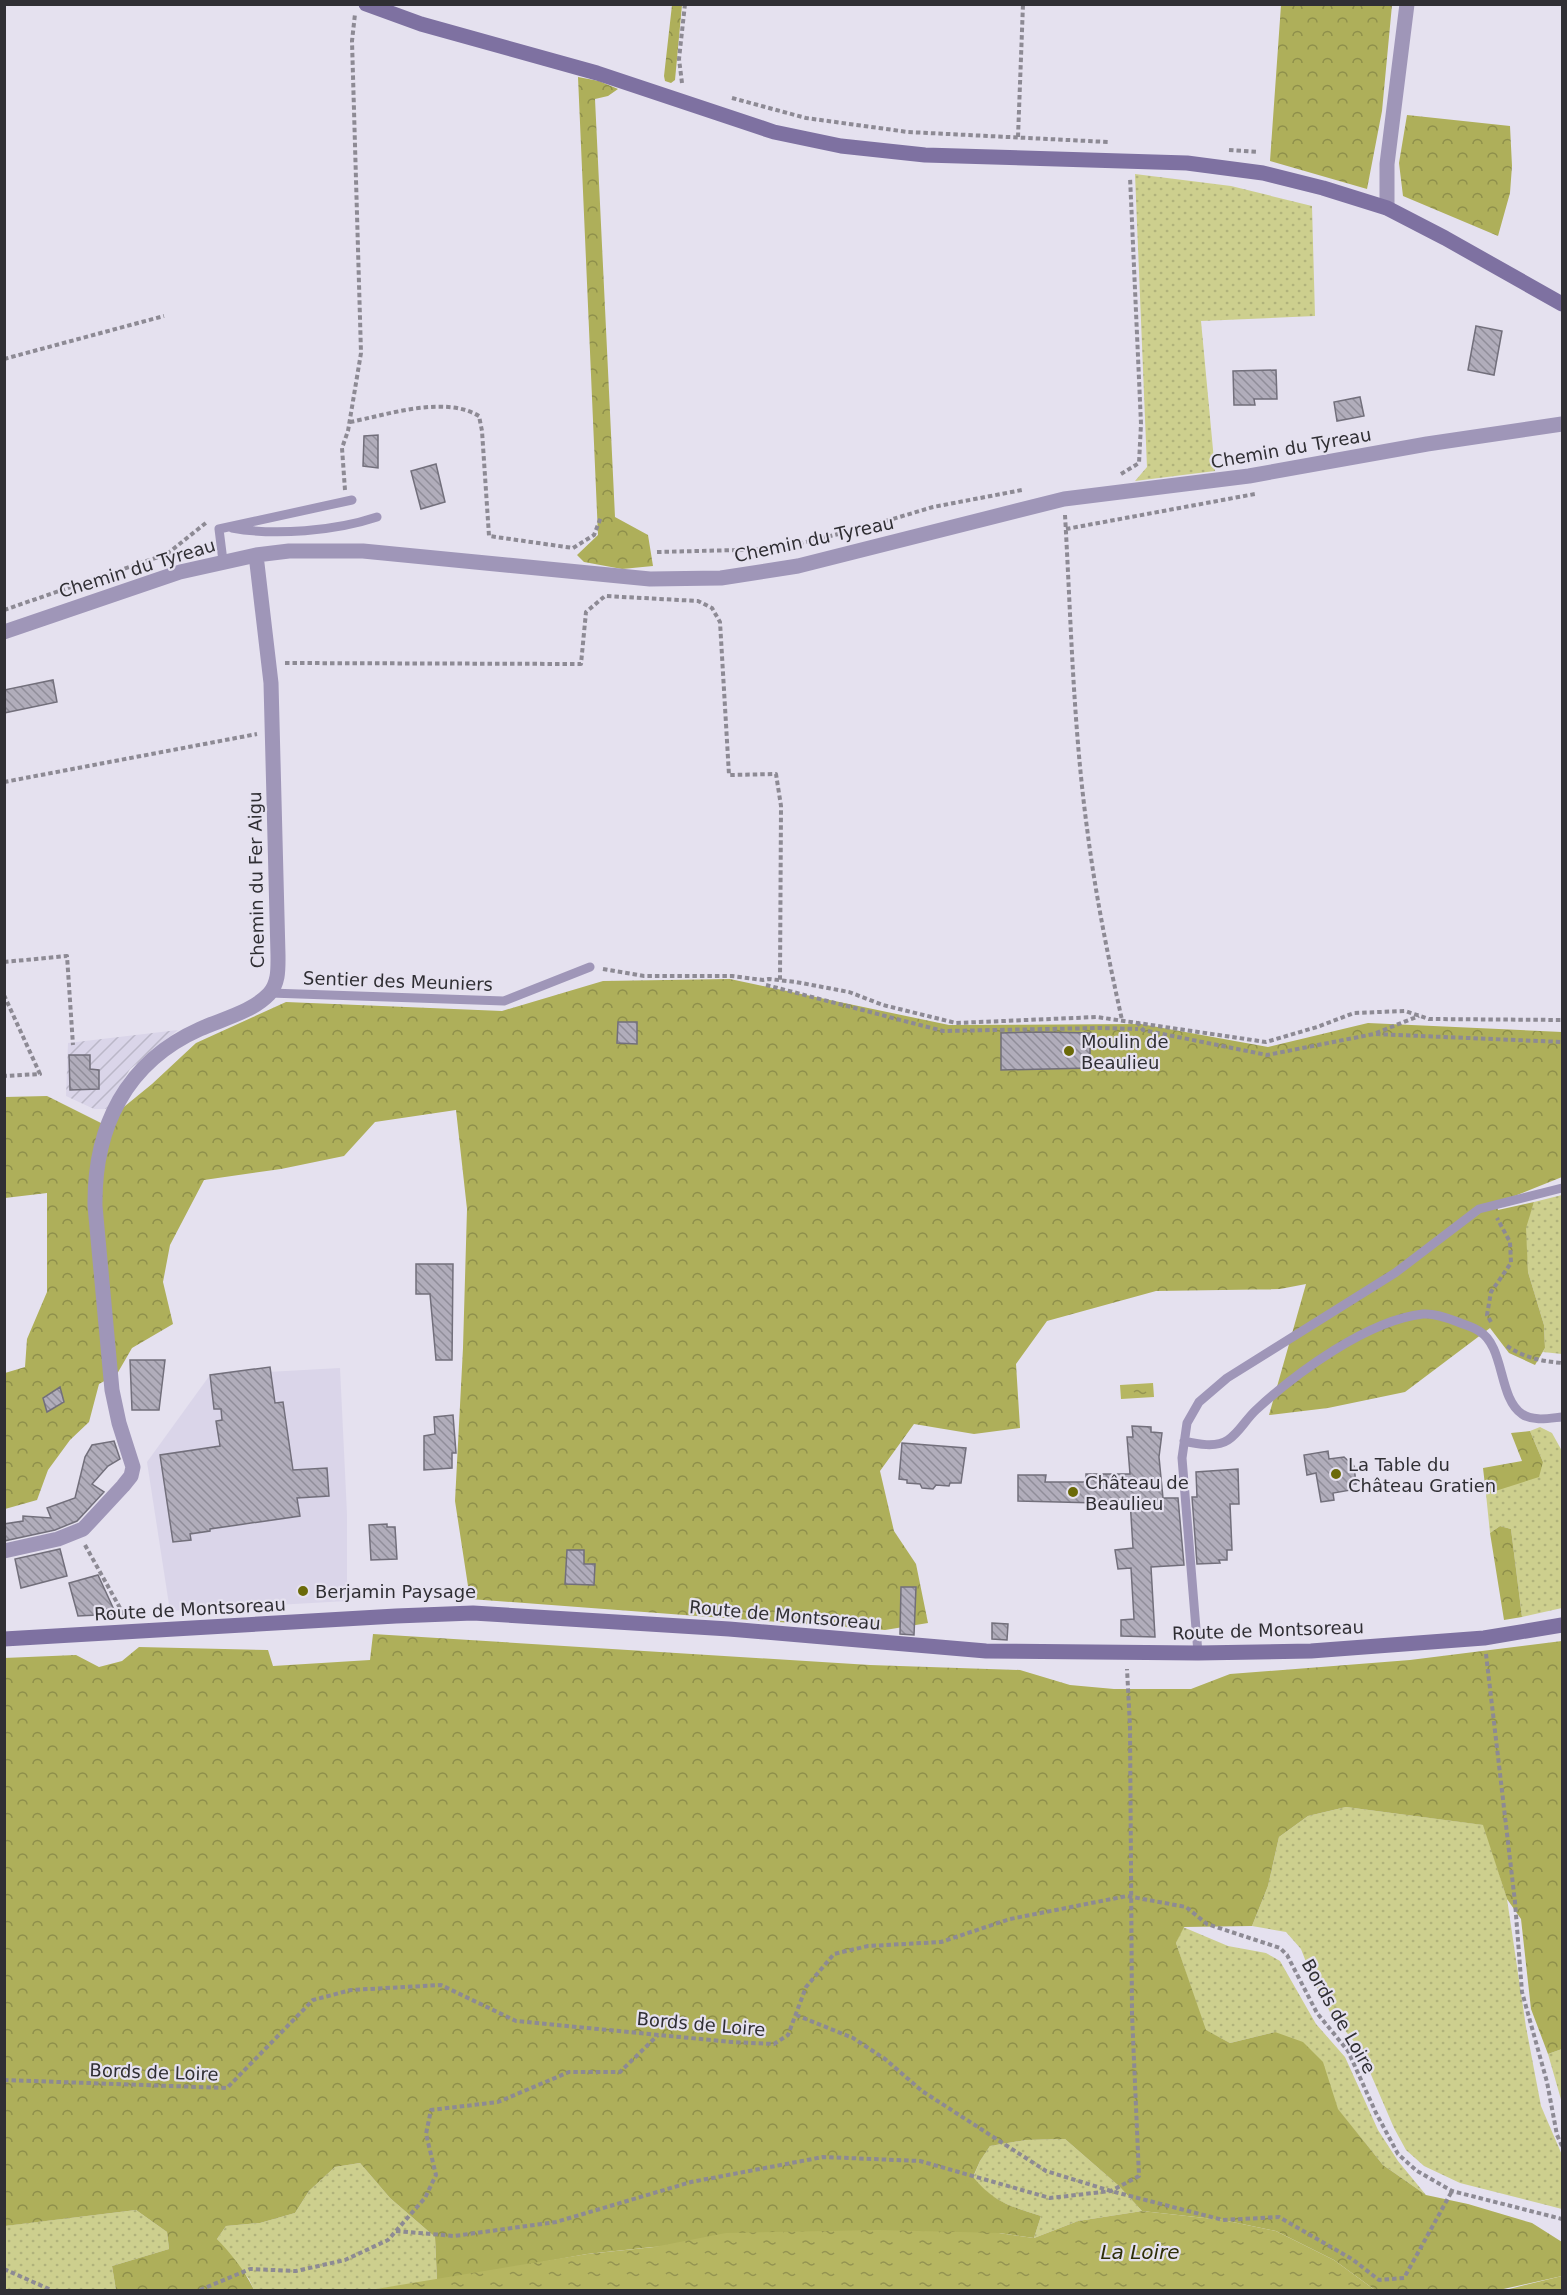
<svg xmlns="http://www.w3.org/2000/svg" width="1567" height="2295" font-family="'DejaVu Sans',sans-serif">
  <defs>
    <pattern id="industrial-furrows" width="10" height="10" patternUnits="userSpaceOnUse" patternTransform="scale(1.5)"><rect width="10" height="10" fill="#dad5e9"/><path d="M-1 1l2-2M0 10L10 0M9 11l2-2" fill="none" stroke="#bbb7c8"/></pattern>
    <pattern id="grass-dots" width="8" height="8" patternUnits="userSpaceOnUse" patternTransform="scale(1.5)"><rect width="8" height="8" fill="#cdcf8e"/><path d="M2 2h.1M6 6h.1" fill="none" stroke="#b0b27b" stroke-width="1.8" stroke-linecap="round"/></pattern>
    <pattern id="forest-crowns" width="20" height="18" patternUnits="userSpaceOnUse" patternTransform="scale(1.5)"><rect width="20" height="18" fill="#aeaf5a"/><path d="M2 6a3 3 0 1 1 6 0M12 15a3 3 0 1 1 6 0" fill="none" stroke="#8e8f4b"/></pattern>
    <pattern id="water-ripples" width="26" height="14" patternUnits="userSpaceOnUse" patternTransform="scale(1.5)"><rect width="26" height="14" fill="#b6b661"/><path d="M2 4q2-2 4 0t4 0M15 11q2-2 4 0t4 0" fill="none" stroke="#949451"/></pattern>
    <pattern id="building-back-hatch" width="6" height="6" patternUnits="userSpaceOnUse" patternTransform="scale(1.5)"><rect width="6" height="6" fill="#b1adbb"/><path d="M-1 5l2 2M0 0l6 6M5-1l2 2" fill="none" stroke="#908d99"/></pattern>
  </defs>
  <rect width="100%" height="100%" fill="#e5e1ef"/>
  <path fill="#dad5e9" d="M340,1368L347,1514V1601L170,1611L147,1462L210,1375Z"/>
  <path fill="url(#industrial-furrows)" d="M178,1030L130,1069L106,1109H94L66,1096L68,1043Z"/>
  <path fill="url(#grass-dots)" d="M1135,174L1231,186L1312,206L1315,316L1201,321L1215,471L1135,481L1147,467Z
    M1562,1195V1354L1543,1352L1545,1348L1544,1325L1528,1272L1525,1227L1534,1202Z
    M1540,1427L1552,1433L1562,1451V1608L1522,1617L1511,1529L1500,1526L1490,1533L1486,1494L1543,1462L1530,1431Z
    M1346,1807L1484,1825L1507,1899L1526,2027L1541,2106L1562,2155V2209L1460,2183L1424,2166L1406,2150L1394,2128L1360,2049L1330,2012L1313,1980L1301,1949L1286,1932L1252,1926L1268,1886L1279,1837L1308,1816Z
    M1183,1927L1228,1946L1266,1953L1280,1961L1316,2024L1345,2057L1378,2130L1398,2161L1426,2195L1383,2165L1275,2032L1230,2043L1205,2030L1176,1943Z
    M1562,2049V2103L1548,2054Z
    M1065,2139L1119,2186L1142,2211L1078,2221L1034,2238L1041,2216C1010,2206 995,2203 973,2178L980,2161L990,2146L1026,2140Z
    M360,2163L390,2198L435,2237L437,2281L370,2290H254L249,2279L217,2239L226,2226L260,2223L295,2213L309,2191L335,2167Z
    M136,2210L167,2232L169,2249L112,2266L116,2290H10L5,2289L4,2226Z"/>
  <path fill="url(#forest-crowns)" d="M672,5H682L675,80L671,83L665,81L664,76Z
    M1281,5H1392L1382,111L1367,189L1270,161Z
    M578,77L599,81L618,89L608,96L595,99L615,517L648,535L653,566L622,569L584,562L577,555L598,535Z
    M1407,115L1510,126L1512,166L1510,193L1498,236L1403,196L1399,163Z
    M730,979L949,1025L1141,1024L1268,1047L1368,1023L1562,1032V1177L1497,1203L1498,1210L1534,1202L1526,1228L1528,1272L1544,1325L1545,1348L1535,1365L1509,1353L1490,1328L1405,1392L1328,1408L1269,1415L1306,1284L1280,1289L1156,1291L1047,1321L1016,1364L1020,1428L974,1434L914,1424L880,1471L894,1531L916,1564L928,1623L885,1630L470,1599L455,1501L463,1348L467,1209L456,1110L375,1122L344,1156L281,1169L204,1180L170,1245L163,1282L173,1324L132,1348L117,1374L99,1384L89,1422L70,1440L48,1470L37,1500L5,1509V1373L25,1367L27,1339L47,1292V1193L5,1198V1097L47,1096L103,1124L152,1084L196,1043L286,1002L502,1011L603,981Z
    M1530,1431L1543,1462L1539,1477L1486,1494L1483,1468L1522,1461L1511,1433Z
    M1500,1526L1511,1529L1522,1617L1504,1620L1490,1533Z
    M373,1634L870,1665L1020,1670L1070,1685L1114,1689H1191L1230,1674L1410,1660L1562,1641V2049L1548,2054L1531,2009L1521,1919L1507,1899L1483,1825L1346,1807L1308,1816L1279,1837L1268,1886L1252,1926L1184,1927L1176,1943L1206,2030L1230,2043L1275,2032L1303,2042L1323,2062L1338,2109L1383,2165L1426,2195L1468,2204L1532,2223L1562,2242V2276L1499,2290H1375L1334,2260L1276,2231L1223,2220L1142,2211L1119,2186L1065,2139L1026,2140L990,2146L980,2161L973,2177C995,2203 1010,2206 1041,2216L1034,2238L999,2233H954L653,2247L587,2254L437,2281L435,2237L390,2198L360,2163L335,2167L309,2191L295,2213L260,2223L226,2226L217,2239C232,2255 245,2271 254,2290H116L112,2266L169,2249L167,2232L136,2210L5,2226L4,1658L76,1655L99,1667L122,1661L139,1647L268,1650L273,1666L370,1660Z"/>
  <path fill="url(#water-ripples)" d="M1153,1383L1154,1397L1121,1399L1120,1385Z
    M1142,2211L1223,2220L1276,2231L1334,2260L1375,2290H370L587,2254L654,2247L726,2233L878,2230L999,2233L1034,2238L1078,2221Z
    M1562,2276V2290H1499H1505Z"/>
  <path fill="url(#building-back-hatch)" stroke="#726f7b" stroke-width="1.5" d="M1476,326L1502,331L1494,375L1468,370Z
    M1276,370L1277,399H1254L1255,405H1234L1233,371Z
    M1360,397L1364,416L1337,421L1334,402Z
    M378,435V468L363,466L364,436Z
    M436,464L445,502L421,509L411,471Z
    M53,680L57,702L4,713V690Z
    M618,1022H637V1044L617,1043Z
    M1040,1032L1090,1033V1068L1001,1070V1033Z
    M69,1055H90V1069L99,1070V1089L70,1090Z
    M416,1264H453L452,1360H436L430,1294H416Z
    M130,1360H165L159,1410H132Z
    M270,1367L275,1403L283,1402L293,1470L327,1468L329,1496L297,1498L300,1516L210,1529V1531L190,1534L191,1540L173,1542L160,1455L220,1446L216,1421L222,1420L221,1409H214L210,1375Z
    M60,1387L64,1402L47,1412L43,1398Z
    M453,1415L456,1453H452V1468L424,1470V1436L435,1434L434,1417Z
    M1132,1426L1151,1427V1432L1162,1433L1159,1457L1163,1498H1178L1184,1565L1151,1567L1155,1637L1121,1636V1620L1134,1619L1131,1568L1118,1569L1115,1550L1133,1548L1130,1500H1098V1503L1018,1501V1475H1046L1045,1482H1086V1474H1130L1127,1437H1133Z
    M114,1441L120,1459L108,1466L92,1484L104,1492L77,1521L55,1530L4,1541V1524L23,1521V1516L51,1518L47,1508L75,1498L85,1457L92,1445Z
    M902,1443L966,1448L961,1483H950L949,1486L936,1485L933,1489L922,1488L920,1484L907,1483V1480L899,1479Z
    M1328,1451L1329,1459L1344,1457L1354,1466L1356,1484H1350L1351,1490L1333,1493L1334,1500L1321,1502L1316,1473L1307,1475L1304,1455Z
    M1238,1469L1239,1504H1230L1232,1550H1227V1560H1219L1220,1563L1197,1564L1192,1497H1197L1196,1472Z
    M387,1524V1527H395L397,1559L371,1560L369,1525Z
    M60,1549L67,1576L21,1588L15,1559Z
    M567,1550H584V1564H595L594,1585L565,1584Z
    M98,1575L116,1614L78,1616L69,1583Z
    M901,1587H916L914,1635L900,1634Z
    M992,1623L1008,1624L1007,1640L992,1639Z"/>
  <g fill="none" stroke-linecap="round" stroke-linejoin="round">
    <path stroke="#8d8a94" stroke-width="4" stroke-dasharray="4.5 3" stroke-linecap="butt" d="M682,83L679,59L685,4
      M732,98L806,118L908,132L1108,142
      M1018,137L1023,4
      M1229,150L1258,152
      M4,359L164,316
      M350,422C387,415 444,395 479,416L482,431L489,536L573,548L594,535L601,517
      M1121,474L1139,463L1141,424L1130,177
      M345,490L342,448L348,431L361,353L352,41L355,14
      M1065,515C1071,619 1073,724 1087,828C1095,892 1108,957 1122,1020
      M1066,529L1255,494
      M657,552L777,549L859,529L933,507L1022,490
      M4,610L167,554L207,522
      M285,663L581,664L586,612L605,596L698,601L712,608L720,622L729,775L776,774L781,806L780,980
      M4,782L257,734
      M4,962L67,956L73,1045
      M603,969L644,976H732L763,980L769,979L796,982L849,992L883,1005L956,1023L1097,1017L1266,1042L1317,1027L1354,1013L1405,1011L1429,1019L1562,1020
      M766,985L943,1031L1100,1028L1138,1029
      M4,995L40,1074L4,1076
      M1137,1022L1143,1030L1267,1055L1374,1034L1562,1042
      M1376,1033L1419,1016
      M1491,1322L1487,1315L1491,1292L1511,1263L1510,1242L1497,1218
      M1507,1346C1525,1358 1541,1361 1562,1363
      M85,1545L125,1617
      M1486,1654L1515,1902L1522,1992L1547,2082L1557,2135L1562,2146
      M796,2015L853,2038L885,2059L922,2091L1046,2171L1111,2191L1223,2220L1279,2217L1352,2259L1379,2280L1404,2278L1452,2191
      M4,2080L227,2088L313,2000L351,1990L441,1985L516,2021L731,2042L774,2044L788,2035L806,1987L834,1954L868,1946L941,1942L1010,1919L1127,1896L1186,1907L1207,1924L1280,1948L1287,1955L1317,2013L1348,2051L1376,2113L1398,2154L1417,2171L1452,2191L1562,2219
      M396,2231L454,2236L556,2222L691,2182L823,2157L920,2161L1050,2198L1111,2191L1139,2176L1132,2014L1130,1726L1127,1669
      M4,2269L51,2290
      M200,2290L250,2269L296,2271L345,2260L388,2240L425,2198L436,2175L426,2134L431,2110L498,2102L569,2072H620L658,2035"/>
    <path stroke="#9f96b8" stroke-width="9" d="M232,528C275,536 335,531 377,517
      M223,561L219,529L352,500
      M270,993L504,1001L590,967
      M1184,1441C1197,1444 1216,1448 1228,1440C1239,1433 1246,1419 1256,1410C1296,1373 1368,1320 1423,1314C1435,1313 1448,1318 1458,1322C1465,1325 1473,1327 1479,1331C1505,1346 1498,1398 1522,1414C1533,1422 1551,1418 1562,1417
      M1198,1653L1182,1458L1187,1423L1199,1402L1227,1378L1395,1273L1479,1209L1562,1188"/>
    <path stroke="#9f96b8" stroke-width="15" d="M1387,208V164L1407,4
      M4,632L180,572L256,555L289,551H363L650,579L721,578L798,566L1064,499L1249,476L1427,444L1562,424
      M4,1551L58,1539L83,1529L123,1486L131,1476L133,1467L119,1423L112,1390L95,1206C94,1127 126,1062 200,1029C222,1019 252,1012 269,994C279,983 278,968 278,955L271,683L256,555"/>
    <path stroke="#7e71a1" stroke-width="15" d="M366,4L421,24L597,73L774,132L841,146L925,155L1187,163L1263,173L1323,188L1387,208L1445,238L1562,304
      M4,1639L396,1616L473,1613L729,1629L986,1651L1198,1653L1311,1651L1484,1638L1562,1625"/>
  </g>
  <g fill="#6b6a08" stroke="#e5e1ef" stroke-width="2">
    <circle cx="1069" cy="1051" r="6"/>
    <circle cx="1336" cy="1474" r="6"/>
    <circle cx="1073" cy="1492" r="6"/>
    <circle cx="303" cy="1591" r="6"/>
  </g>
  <g text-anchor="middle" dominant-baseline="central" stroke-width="4.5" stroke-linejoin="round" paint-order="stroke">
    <g font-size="18" fill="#302f34" stroke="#e5e1ef">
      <text transform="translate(1291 448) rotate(-10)">Chemin du Tyreau</text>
      <text transform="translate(814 539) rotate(-12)">Chemin du Tyreau</text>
      <text transform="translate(137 568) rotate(-17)">Chemin du Tyreau</text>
      <text transform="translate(256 880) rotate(-91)">Chemin du Fer Aigu</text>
      <text transform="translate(398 981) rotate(2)">Sentier des Meuniers</text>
      <text transform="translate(190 1609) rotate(-3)">Route de Montsoreau</text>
      <text transform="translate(785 1615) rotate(5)">Route de Montsoreau</text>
      <text transform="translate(1268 1630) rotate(-2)">Route de Montsoreau</text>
      <text transform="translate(1339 2016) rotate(60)">Bords de Loire</text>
      <text transform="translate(701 2024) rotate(5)">Bords de Loire</text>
      <text transform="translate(154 2072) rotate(2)">Bords de Loire</text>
    </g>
    <g font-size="18" fill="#302f34" stroke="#e5e1ef" text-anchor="start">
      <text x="1081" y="1041">Moulin de<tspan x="1081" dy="21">Beaulieu</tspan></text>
      <text x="1348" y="1464">La Table du<tspan x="1348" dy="21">Château Gratien</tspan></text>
      <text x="1085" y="1482">Château de<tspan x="1085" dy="21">Beaulieu</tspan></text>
      <text x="315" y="1591">Berjamin Paysage</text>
    </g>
    <g font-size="20" font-style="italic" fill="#2f2f09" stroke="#e5e1ef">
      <text x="1140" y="2252">La Loire</text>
    </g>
  </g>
  <rect width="1567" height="2295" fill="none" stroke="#302f34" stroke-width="12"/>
</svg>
